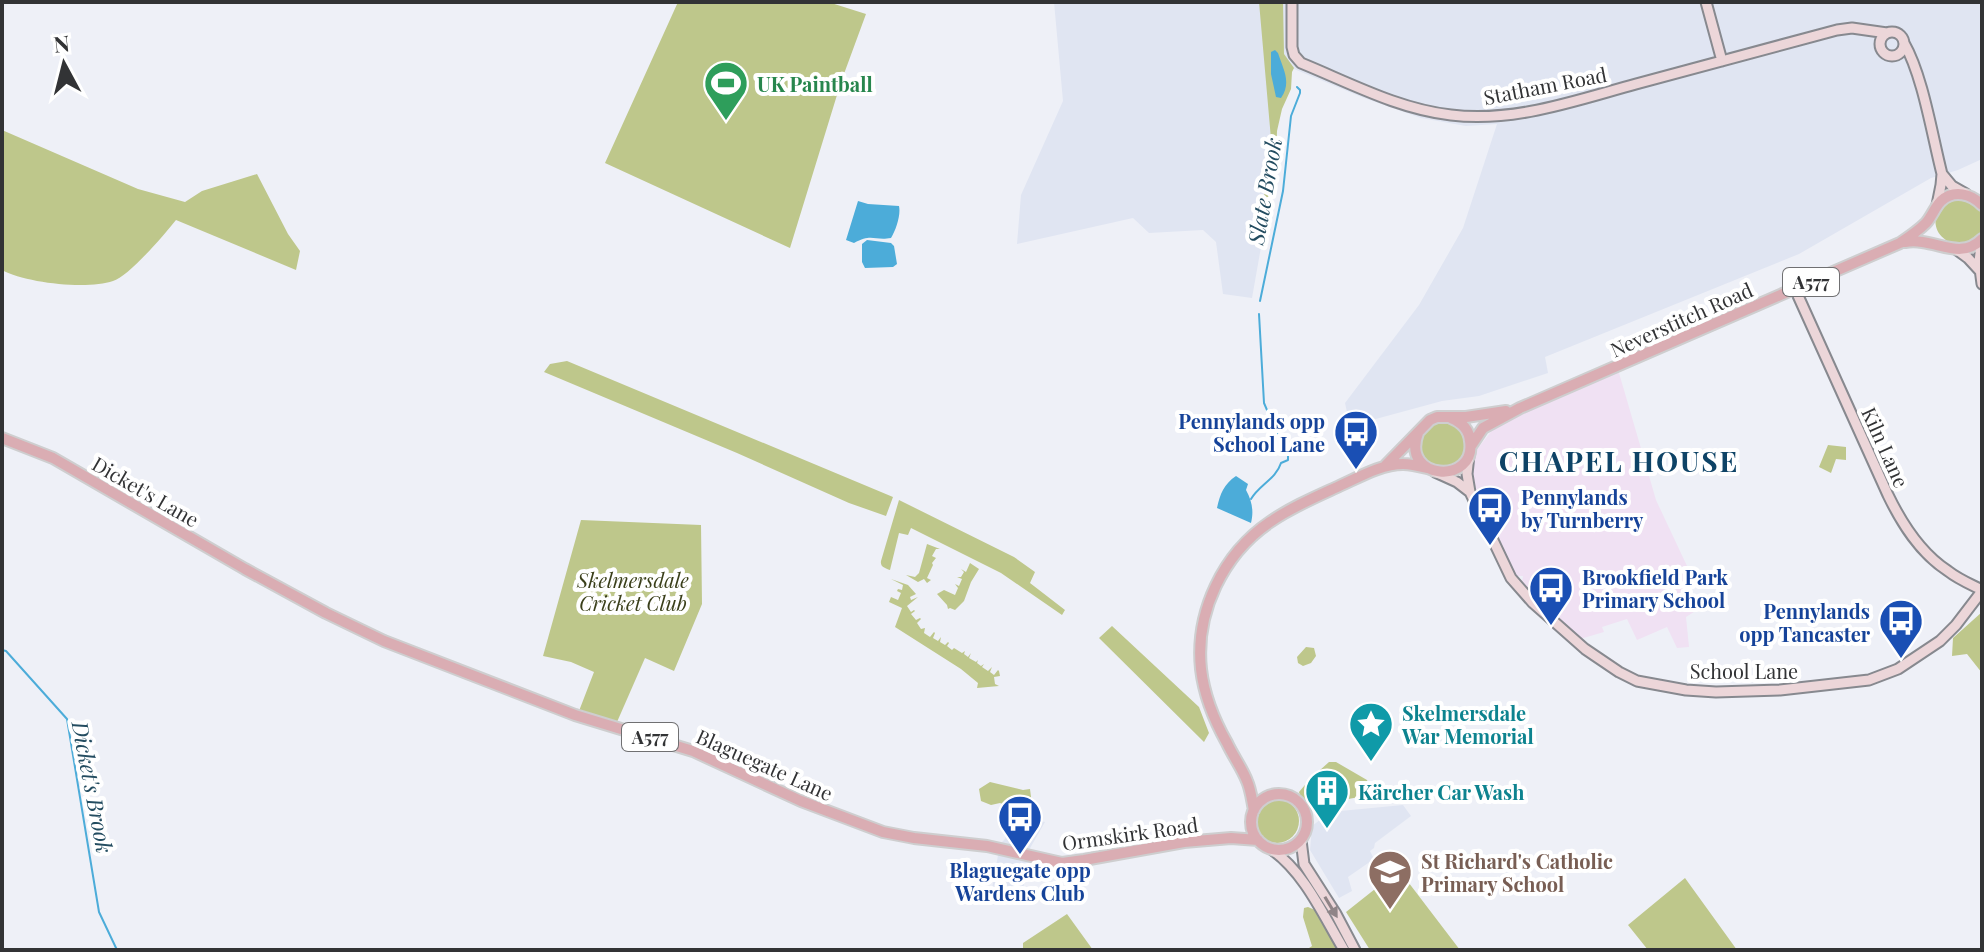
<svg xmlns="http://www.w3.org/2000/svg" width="1984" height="952" font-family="'Playfair Display',serif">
  <rect width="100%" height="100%" fill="#eef0f7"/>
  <path fill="#e0e5f2" d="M1054,2H1982V159L1958,170L1931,178L1799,254L1545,357L1548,373L1479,396L1442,401L1350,426L1345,403L1419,305L1463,228L1497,124L1466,126L1421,118L1364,98L1294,69L1268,70L1275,168L1252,298L1223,294L1216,242L1203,230L1149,233L1133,218L1017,244L1021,195L1063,101Z
    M1403,805L1411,816L1375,843L1374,848L1370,851L1374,859L1348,877L1352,891L1339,898L1310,850L1312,826L1330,812Z
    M1005,813L1045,822L1029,850L1039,853L1026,876L1019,905L990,900L1000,844L1005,839L1008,829L1005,824H1002Z"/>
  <path fill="#f0e1f3" d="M1617,366L1656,500L1695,583L1691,589L1697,610L1686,617L1689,647L1677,648L1667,627L1637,640L1627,619L1602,627L1604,632L1580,639L1534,597L1522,583L1523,576H1515L1475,490L1473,473L1475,452L1497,424Z"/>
  <path fill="#bec78b" d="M678,2H828L866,14L841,82L790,248L605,163Z
    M1259,2H1283L1284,54L1294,68L1292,72L1291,89L1282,109L1277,131L1276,160L1267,219L1262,174L1273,162Z
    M2,130L138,189L185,202L202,191L257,174L288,234L300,251L296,270L176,220C165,234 128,277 113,281C87,290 26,283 2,270Z
    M1957,197C1984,206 1982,205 1982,234C1960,260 1921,233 1941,207C1945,202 1951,200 1957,197Z
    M567,361L893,497L886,516L849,503L737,453L544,372L550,364Z
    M1420 445a23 23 0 1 1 46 0a23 23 0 1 1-46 0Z
    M1828,445L1846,447V460L1836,459L1831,473L1819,467Z
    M899,500L1014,557L1035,572L1030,583L1065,610L1062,615L1001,573L911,528L908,535L899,533L890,570C885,568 880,567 881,561Z
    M581,520L701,525L702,604L674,671L645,658L617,722L579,711L594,672L571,662L543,656Z
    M927,544L940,549H936L932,556L936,558L932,563L933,565L927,578L931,580L927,583L924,579L918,582L906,575L915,577L919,573Z
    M970,563L979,569L971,582L964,601L955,610L950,608L948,609L947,605L937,594L944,590L955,595L958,588L955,584L959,586L962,579L957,577H961L964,572L961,569L966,572Z
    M891,579L908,585L916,594L910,597L911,600L918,597L907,606L911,612L914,610L915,611L911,614L916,620L920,618L921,619L917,623L921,629L925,628L924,633L930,637L934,632L935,633L933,638L938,641L941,637L940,642L945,645L948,642L949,643L947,646L952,650L954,648L962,653L965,651L964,654L968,657L971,653L969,658L976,662L978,660L977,663L981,666L984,664L982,667L988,671L992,667L990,672L994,675L998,670L999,671L1000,676L994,677L995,684L999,686L977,688L978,683L961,669L895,627L902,608L889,602L891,597L898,600L901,593L897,591L898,589L902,590L903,585Z
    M1982,612V673L1967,654L1952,656L1953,638Z
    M1112,626L1199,707L1209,733L1204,742L1099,638Z
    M1306,647L1314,648L1316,656L1311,663L1303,666L1298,663L1297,657Z
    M1329,762H1336L1367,780L1370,788L1369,793L1366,796C1344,799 1322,806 1301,798L1299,792L1310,779Z
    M990,782L1023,790L1030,789L1031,797L1025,810L1007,806L1000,803L991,805L981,801L979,789Z
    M1255 821a22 22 0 1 1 44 0a22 22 0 1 1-44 0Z
    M1399,870L1460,950H1370L1346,912Z
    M1685,878L1737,950H1648L1628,925Z
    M1308,907L1315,910L1339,950H1306L1312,946L1303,917L1304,908Z
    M1067,914L1093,950H1023V943Z"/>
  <path fill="#4cacd9" d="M1275,50L1278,53C1283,69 1292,82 1281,98L1276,97L1271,74V52Z
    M858,201L868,204L899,206C901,215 896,230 891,238C874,241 872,233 854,243L846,240Z
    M867,240L891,243L894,246L897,264L893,267L865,268L862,262V244Z
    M1236,476L1248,484L1246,490C1252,501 1254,511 1251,523L1217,508C1220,494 1224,484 1236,476Z"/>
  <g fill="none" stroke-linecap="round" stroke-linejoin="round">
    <path stroke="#4cacd9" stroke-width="2" d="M1260,301L1283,191L1291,116L1300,93V90L1297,87
      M1259,314L1264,403L1284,450L1289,454
      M1251,499C1259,485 1276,479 1281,463L1288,460V456
      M2,650L6,651L67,719L99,912L117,950"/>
    <g stroke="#87898f" stroke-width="13">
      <path id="secondary" d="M1292,2V47L1294,55L1301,63C1350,83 1398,109 1451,115C1514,123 1577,100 1636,84C1703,66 1770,48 1837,30L1852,28L1887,33
        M1706,2L1722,61
        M1880 44a12 12 0 1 1 24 0a12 12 0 1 1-24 0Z
        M1904,43C1923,76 1932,135 1942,174L1941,185L1937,205
        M1942,174L1952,186L1966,194
        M1982,239L1979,261L1982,284
        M1957,250L1968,258L1980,271
        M1795,289L1888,495C1902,524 1920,553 1948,571C1958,579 1970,584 1982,590
        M1469,455L1467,474L1470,492L1511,578L1533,603L1585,649L1619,672L1637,681L1686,690L1716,692L1780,690L1869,680L1898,669L1940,641L1956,625L1982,591
        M1435,472L1457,482L1470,492
        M1301,840L1304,864L1336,914L1355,950
        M1271,849C1305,873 1323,915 1344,950"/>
    </g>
    <g stroke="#cececf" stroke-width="14">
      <path id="primary" d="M1905,242C1935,237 1959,262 1982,239
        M1418,433C1400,481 1477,485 1470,441C1469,429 1461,422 1451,418
        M2,438L53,458L245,569L326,613L384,641L575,715L693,751L801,801L883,832L914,838L987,846L1062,863L1084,860L1184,842L1231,838L1258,840
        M1471,446L1483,428L1520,408L1900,243C1909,237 1918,231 1926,223C1932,216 1935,207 1941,201C1954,189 1971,194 1982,205
        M1386,465L1430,420L1437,417H1466L1506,411
        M1251 822a28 28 0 1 1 56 0a28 28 0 1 1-56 0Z
        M1254,810C1252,801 1251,790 1247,781C1242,768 1233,756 1227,743C1214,720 1204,695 1201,669C1195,612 1223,554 1270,522C1290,508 1313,498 1335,488C1356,479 1380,464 1403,464C1411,464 1419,466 1427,468"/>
    </g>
    <use href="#secondary" stroke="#ecd6d9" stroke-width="9"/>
    <use href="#primary" stroke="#daadb3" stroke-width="10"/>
  </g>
  <defs><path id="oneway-solid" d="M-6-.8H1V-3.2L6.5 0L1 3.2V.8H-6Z" transform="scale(2)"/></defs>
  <use fill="#8f8487" href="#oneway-solid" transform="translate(1331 907) rotate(59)"/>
  <defs>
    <g id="stadium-pin" transform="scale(2.3)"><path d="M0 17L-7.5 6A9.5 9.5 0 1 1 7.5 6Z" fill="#2e9e5b" stroke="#fff"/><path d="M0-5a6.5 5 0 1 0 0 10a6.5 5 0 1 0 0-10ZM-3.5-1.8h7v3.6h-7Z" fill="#fff"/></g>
    <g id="bus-pin" transform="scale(2.3)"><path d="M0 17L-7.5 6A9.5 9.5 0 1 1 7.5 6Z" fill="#1a4fb4" stroke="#fff"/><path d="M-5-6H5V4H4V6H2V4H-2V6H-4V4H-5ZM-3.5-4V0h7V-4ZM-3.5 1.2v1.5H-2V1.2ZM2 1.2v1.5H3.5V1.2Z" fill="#fff"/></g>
    <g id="sight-pin" transform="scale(2.3)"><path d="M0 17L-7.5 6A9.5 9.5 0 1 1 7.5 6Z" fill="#0f9aa8" stroke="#fff"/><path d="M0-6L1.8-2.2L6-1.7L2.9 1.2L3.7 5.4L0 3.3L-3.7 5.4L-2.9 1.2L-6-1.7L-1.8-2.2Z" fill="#fff"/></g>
    <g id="building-pin" transform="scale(2.3)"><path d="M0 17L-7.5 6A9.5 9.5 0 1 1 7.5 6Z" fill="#0f9aa8" stroke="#fff"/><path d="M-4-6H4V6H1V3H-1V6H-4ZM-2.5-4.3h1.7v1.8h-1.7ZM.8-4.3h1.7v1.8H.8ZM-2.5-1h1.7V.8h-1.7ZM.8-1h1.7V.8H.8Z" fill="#fff"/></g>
    <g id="school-pin" transform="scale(2.3)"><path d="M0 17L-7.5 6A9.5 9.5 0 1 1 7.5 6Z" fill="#8d6e63" stroke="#fff"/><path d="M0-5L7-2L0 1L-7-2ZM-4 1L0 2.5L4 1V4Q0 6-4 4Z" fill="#fff"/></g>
  </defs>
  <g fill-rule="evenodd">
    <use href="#stadium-pin" x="726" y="83"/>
    <use href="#bus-pin" x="1356" y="432"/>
    <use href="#bus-pin" x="1490" y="508"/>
    <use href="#bus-pin" x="1551" y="588"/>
    <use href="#bus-pin" x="1901" y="621"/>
    <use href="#sight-pin" x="1371" y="724"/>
    <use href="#building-pin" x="1327" y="791"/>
    <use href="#bus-pin" x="1020" y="817"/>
    <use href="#school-pin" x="1390" y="872"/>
  </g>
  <g text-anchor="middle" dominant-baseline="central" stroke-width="8" stroke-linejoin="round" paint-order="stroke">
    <g fill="#fff" stroke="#707072" stroke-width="2">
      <rect x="1783" y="268" width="56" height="28" rx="6"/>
      <rect x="622" y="723" width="56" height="28" rx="6"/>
    </g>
    <g font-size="18" font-weight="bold" fill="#323335">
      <text x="1811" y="282">A577</text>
      <text x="650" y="737">A577</text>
    </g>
    <g font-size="20" font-weight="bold" fill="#27864d" stroke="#fff" text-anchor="start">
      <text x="757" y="83">UK Paintball</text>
    </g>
    <g font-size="20" fill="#323335" stroke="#fff">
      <text transform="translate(1545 85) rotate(-11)">Statham Road</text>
      <text transform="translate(1681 319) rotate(-24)">Neverstitch Road</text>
      <text transform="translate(1886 447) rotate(66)">Kiln Lane</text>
      <text transform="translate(146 491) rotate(30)">Dicket's Lane</text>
      <text x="1744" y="670">School Lane</text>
      <text transform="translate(765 764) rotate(24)">Blaguegate Lane</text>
      <text transform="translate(1130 833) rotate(-8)">Ormskirk Road</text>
    </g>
    <g font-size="20" font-weight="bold" fill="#164399" stroke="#fff" text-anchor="end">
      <text x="1325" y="420">Pennylands opp<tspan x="1325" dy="23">School Lane</tspan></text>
      <text x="1521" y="496" text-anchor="start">Pennylands<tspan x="1521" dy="23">by Turnberry</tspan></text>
      <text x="1582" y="576" text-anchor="start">Brookfield Park<tspan x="1582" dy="23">Primary School</tspan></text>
      <text x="1870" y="610">Pennylands<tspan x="1870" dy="23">opp Tancaster</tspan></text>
      <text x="1020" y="869" text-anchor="middle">Blaguegate opp<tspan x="1020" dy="23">Wardens Club</tspan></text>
    </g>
    <g font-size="20" font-style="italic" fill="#3a3f1a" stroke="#fff">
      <text x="633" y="579">Skelmersdale<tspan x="633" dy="23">Cricket Club</tspan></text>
    </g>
    <g font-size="20" font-weight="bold" fill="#0d838f" stroke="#fff" text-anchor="start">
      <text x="1402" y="712">Skelmersdale<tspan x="1402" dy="23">War Memorial</tspan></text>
      <text x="1358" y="791">Kärcher Car Wash</text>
    </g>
    <g font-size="20" font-weight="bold" fill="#785e54" stroke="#fff" text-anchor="start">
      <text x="1421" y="860">St Richard's Catholic<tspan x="1421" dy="23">Primary School</tspan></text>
    </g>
    <g font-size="22" font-style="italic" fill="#234c60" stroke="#fff">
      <text transform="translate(1264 191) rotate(-80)">Slate Brook</text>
      <text transform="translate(93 787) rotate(79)">Dicket's Brook</text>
    </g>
    <g font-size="28" font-weight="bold" letter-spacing="2" fill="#0e4366" stroke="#fff">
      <text x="1619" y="460">CHAPEL HOUSE</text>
    </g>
  </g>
  <rect width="1984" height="952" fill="none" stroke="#323335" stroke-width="8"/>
  <g transform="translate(64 64) rotate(353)" stroke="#ffffff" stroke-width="6" paint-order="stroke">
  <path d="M0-6L14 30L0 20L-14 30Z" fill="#323335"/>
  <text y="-12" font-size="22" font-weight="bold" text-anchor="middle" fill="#323335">N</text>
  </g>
</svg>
